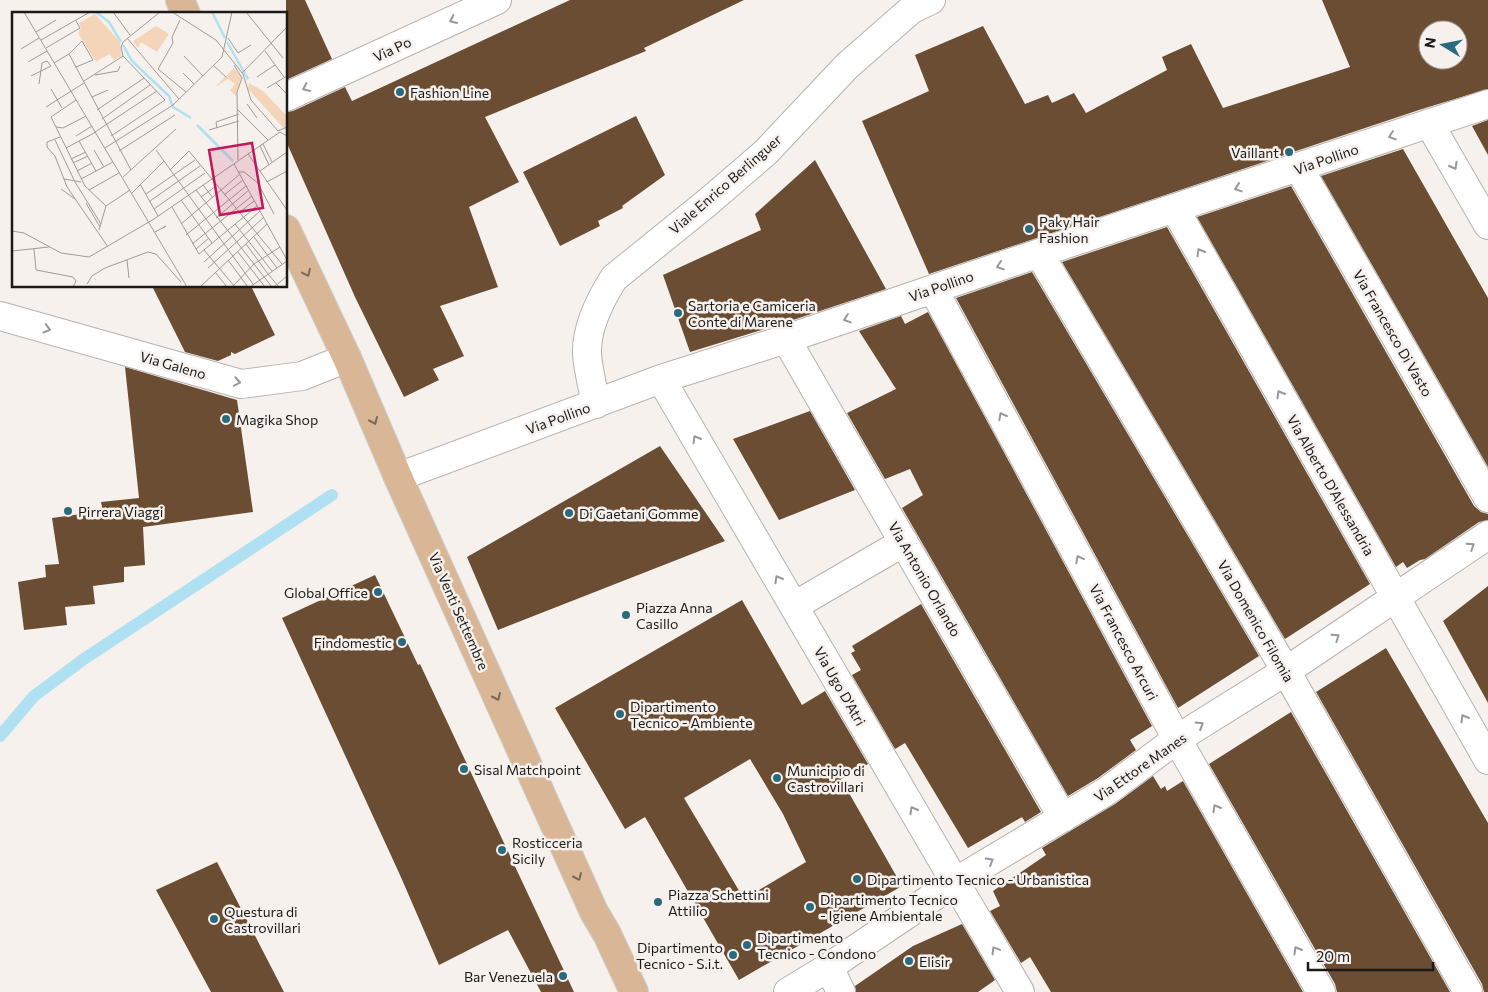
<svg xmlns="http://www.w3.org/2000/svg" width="1488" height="992" font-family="Commissioner,sans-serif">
  <rect width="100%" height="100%" fill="#f6f1ec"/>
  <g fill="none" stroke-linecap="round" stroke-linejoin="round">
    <path stroke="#b0e1f2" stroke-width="12" d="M0,736L34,696L84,659L332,495"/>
  </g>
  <path fill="#6b4d33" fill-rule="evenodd" d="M286,0H305L332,59L286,80Z
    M570,0H744L644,48L646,51L485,117L519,182L469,207L498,287L440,306L464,356L433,369L439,380L404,397L355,297L286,141V112L293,111L345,87L352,101Z
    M1322,0H1488V89L1422,109L929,274L862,121L929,91L915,55L983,26L1025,104L1048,95L1052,103L1074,93L1086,113L1167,70L1162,57L1191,44L1223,108L1350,67ZM1428,30H1458V60H1428Z
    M636,116L665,175L622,206L623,208L598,221L600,226L560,246L523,172Z
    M1488,120V155L1472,126Z
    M1403,149L1488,298V467L1321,176Z
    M815,160L886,289L781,324L690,352L663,275L761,230L755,214Z
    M1291,186L1474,506L1481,512L1488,514V520L1479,522L1425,559L1420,560L1407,568L1403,562L1396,567L1197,217Z
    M1167,227L1370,584L1285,639L1062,262Z
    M1032,272L1259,656L1178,708L956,298Z
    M152,286H251L275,335L235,354L231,352V355L218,361L185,352Z
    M928,312L1152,726L1130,740L1136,750L1098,778L1068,796L902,508L923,495L910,469L885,479L847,413L896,389L859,331L901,316L905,324Z
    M125,367L237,400L253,512L143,527L145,565L124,567V582L93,586L95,604L65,607L67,625L24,630L18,582L46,577L45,565L59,564L52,518L103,511L101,502L139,498Z
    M810,411L855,490L779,520L733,439Z
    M660,446L725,541L498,630L467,557Z
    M375,575L418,665L420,664L574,992H541L508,930L439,965L400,875L282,618Z
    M1488,586V703L1443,621Z
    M742,600L802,705L825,691L868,764L841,779L902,886L739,980L645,817L625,829L555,708ZM750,759L783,814L806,862L744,899L684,798Z
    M921,604L1041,812L1025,822L1022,817L968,848L905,743L895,749L852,675L861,670L851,653L855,651L852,646Z
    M1386,648L1488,823V992H1484L1482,984L1316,692Z
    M1291,712L1450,992H1337L1335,984L1209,764Z
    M1153,776L1161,789L1165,786L1167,791L1183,781L1303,992H1051L1030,957L1021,963L990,911L1000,906L993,891L1046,855L1042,848L1115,804Z
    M217,862L284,992H211L156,890Z
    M962,924L995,980L978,992H856L855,986L913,946Z"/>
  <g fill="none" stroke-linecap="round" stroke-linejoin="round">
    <g stroke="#b7b2ad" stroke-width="30">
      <path id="minor" d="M286,97L497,0
        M1429,123L1488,225
        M1299,168L1488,498
        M1175,209L1488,760
        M1039,253L1286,671L1468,992
        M933,289L1177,739L1321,992
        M0,316L241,384L302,376L347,358
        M786,339L1063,818
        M661,379L955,882L1020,992
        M596,404C593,388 588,370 587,354C586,327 600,300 614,278L708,202L766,152L847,66L912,9L931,0
        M398,477L661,379L786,339L1066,244L1488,104
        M794,606L904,542
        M829,967L841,992
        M788,992L829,967L955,882L1107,791L1177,739L1286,671L1488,535"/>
    </g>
    <g stroke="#cdcdcc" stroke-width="30">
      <path id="primary" d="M180,0L186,14
        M286,229L347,358L398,477L594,912L607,934L634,992"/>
    </g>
    <use href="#minor" stroke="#fff" stroke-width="28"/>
    <use href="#primary" stroke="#d8b696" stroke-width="28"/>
  </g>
  <defs><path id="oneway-chevron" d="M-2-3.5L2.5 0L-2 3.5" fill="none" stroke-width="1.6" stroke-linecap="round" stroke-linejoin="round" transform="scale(1.25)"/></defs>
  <g stroke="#999898">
    <use href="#oneway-chevron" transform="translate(453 20) rotate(155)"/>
    <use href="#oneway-chevron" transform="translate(306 88) rotate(155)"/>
    <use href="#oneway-chevron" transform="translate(1392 136) rotate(161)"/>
    <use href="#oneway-chevron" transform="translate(1454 166) rotate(60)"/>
    <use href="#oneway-chevron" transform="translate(1238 188) rotate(162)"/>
    <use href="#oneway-chevron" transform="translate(1200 252) rotate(-120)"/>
    <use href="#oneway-chevron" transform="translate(1000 266) rotate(161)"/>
    <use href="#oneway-chevron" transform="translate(847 319) rotate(161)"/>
    <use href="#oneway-chevron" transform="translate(47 329) rotate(16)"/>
    <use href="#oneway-chevron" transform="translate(237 382) rotate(10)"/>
    <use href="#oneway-chevron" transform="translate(1280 394) rotate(-120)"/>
    <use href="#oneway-chevron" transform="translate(1002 416) rotate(-118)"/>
    <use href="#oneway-chevron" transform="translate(696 439) rotate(-120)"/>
    <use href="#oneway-chevron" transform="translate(1471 546) rotate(-34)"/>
    <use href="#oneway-chevron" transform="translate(1079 559) rotate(-118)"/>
    <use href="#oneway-chevron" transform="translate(778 579) rotate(-120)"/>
    <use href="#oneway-chevron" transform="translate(1336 637) rotate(-34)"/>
    <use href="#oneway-chevron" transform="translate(1464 718) rotate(-120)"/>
    <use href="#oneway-chevron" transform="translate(1200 725) rotate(-32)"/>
    <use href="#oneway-chevron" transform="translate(1216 808) rotate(-120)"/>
    <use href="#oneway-chevron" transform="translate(913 810) rotate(-120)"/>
    <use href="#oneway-chevron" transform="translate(990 861) rotate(-31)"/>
    <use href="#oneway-chevron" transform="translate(995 950) rotate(-121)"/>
    <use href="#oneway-chevron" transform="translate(1297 950) rotate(-120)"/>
  </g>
  <g stroke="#7a6858">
    <use href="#oneway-chevron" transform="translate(307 273) rotate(65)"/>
    <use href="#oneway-chevron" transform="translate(374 421) rotate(67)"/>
    <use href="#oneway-chevron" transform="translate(497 697) rotate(66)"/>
    <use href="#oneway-chevron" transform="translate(578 877) rotate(66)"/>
  </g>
  <g fill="#2a6a7f" stroke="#f6f1ec" stroke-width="2">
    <circle cx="400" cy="92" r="5"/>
    <circle cx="1289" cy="152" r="5"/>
    <circle cx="1029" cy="229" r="5"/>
    <circle cx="678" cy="313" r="5"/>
    <circle cx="226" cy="419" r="5"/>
    <circle cx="68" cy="511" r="5"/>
    <circle cx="569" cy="513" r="5"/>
    <circle cx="378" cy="592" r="5"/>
    <circle cx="626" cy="615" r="5"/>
    <circle cx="402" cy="642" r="5"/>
    <circle cx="620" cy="714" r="5"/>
    <circle cx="464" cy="769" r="5"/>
    <circle cx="777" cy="778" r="5"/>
    <circle cx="502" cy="850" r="5"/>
    <circle cx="857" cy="879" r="5"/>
    <circle cx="658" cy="902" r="5"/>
    <circle cx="810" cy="907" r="5"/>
    <circle cx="214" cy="919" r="5"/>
    <circle cx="747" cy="945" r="5"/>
    <circle cx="733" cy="955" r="5"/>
    <circle cx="909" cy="961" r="5"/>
    <circle cx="563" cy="976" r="5"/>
  </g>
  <g text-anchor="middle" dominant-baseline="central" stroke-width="5" stroke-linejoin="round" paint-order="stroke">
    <g font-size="14" fill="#1c1a19" stroke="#f6f1ec">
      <text transform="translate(392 49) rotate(-25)">Via Po</text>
      <text transform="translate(1326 159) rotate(-19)">Via Pollino</text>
      <text transform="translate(725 184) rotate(-41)">Viale Enrico Berlinguer</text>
      <text transform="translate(941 286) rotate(-19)">Via Pollino</text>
      <text transform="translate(1393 333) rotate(60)">Via Francesco Di Vasto</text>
      <text transform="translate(173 365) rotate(16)">Via Galeno</text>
      <text transform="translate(558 418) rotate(-20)">Via Pollino</text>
      <text transform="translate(1331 485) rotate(60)">Via Alberto D'Alessandria</text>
      <text transform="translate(925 579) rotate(60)">Via Antonio Orlando</text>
      <text transform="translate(459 611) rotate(66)">Via Venti Settembre</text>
      <text transform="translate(1256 621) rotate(60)">Via Domenico Filomia</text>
      <text transform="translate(1124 642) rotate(62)">Via Francesco Arcuri</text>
      <text transform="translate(840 686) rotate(60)">Via Ugo D'Atri</text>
      <text transform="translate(1140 767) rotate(-35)">Via Ettore Manes</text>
    </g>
    <g font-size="14" fill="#1c1a19" stroke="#f6f1ec" text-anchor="start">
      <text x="410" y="92">Fashion Line</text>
      <text x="1279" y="152" text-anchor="end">Vaillant</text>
      <text x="1039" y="221">Paky Hair<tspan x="1039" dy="16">Fashion</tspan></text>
      <text x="688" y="305">Sartoria e Camiceria<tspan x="688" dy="16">Conte di Marene</tspan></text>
      <text x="236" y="419">Magika Shop</text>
      <text x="78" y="511">Pirrera Viaggi</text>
      <text x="579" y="513">Di Gaetani Gomme</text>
      <text x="368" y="592" text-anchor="end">Global Office</text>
      <text x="636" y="607">Piazza Anna<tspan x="636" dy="16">Casillo</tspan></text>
      <text x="392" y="642" text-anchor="end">Findomestic</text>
      <text x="630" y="706">Dipartimento<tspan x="630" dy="16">Tecnico - Ambiente</tspan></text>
      <text x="474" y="769">Sisal Matchpoint</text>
      <text x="787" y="770">Municipio di<tspan x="787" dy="16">Castrovillari</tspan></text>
      <text x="512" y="842">Rosticceria<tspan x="512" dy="16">Sicily</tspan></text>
      <text x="867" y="879">Dipartimento Tecnico - Urbanistica</text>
      <text x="668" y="894">Piazza Schettini<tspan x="668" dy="16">Attilio</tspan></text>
      <text x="820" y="899">Dipartimento Tecnico<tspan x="820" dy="16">- Igiene Ambientale</tspan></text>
      <text x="224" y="911">Questura di<tspan x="224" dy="16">Castrovillari</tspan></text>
      <text x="757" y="937">Dipartimento<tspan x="757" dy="16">Tecnico - Condono</tspan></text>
      <text x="723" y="947" text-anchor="end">Dipartimento<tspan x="723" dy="16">Tecnico - S.i.t.</tspan></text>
      <text x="919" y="961">Elisir</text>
      <text x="553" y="976" text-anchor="end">Bar Venezuela</text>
    </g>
  </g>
  <g transform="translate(12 12)">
    <rect width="275" height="275" fill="#f6f1ec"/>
    <path d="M83,2L108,30L109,44L102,48L97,42L84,50L66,21L69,16L67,11ZM144,14L157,22L145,40L129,30L126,36L121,29ZM222,56L229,65L224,84L218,78L223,72L216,67L203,75ZM237,71L251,79L275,104V120L236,77Z" fill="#f5d5b9"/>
    <path fill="none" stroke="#b0e1f2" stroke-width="2.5" d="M84,0L97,10L109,30M200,0L213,26M215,30L236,67M111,33L120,49L157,84L161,95L179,106M185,113L221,149"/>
    <path fill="none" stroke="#9f9b98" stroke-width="1" d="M12,0L175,275M101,0L118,23M160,0L204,28L231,62L239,88L266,119L275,115M234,0L271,46M168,8L160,25L161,31L146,57L174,80M24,20L44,8M115,26L167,87M216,26L226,41L239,33M29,28L78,0M34,36L68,16L64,9M9,37L27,26M253,39L272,65M172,44L191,64M16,50L35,39M42,51L57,42M201,53L214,65M222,53L230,66L225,80L226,148M64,55L81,48L70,29L57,42L119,158M171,61L182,72M230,61L275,15M83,63L106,59L108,54M19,64L39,54M245,65L263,53M72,69L111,44L109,35L111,30L148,0M264,71L275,82M27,72L30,51L35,49L39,54M255,76L275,64M39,77L50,96M80,85L96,78M64,88L39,105L73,174L94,194M235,92L245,106M34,95L72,71M85,98L132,66M226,98L256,128M90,107L138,73M44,115L51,116L74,104M205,116L204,110L227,102M197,118L227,109M83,120L145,79M64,124L80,114M99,124L153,88L111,44M48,125L35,130V135L43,144L55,175L96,235M43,128L63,170L89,212M67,129L84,159M251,132L260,150M248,134L257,153M54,136L84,120M93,136L161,93L210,45L220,0M82,138L92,155M144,138L241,272M107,139L163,103M236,142L275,198M59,147L74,140M61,151L76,144M222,152L275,248M158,158L177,139L270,252M65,159L80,151M248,159L275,140M227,160H232L246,171L262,202M111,165L164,117M52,167L69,170M69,167L101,150M255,170L275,159M128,172L146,204M191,173L201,186M49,177L63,187M77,178L107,161M184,178L260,275M120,181L152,149M134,182L183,148M212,183L231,168M189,185L204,174M169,188L200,231M138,189L188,154M74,191L88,215M160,195L187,242L245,194M142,197L193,161M228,200L242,189M204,206L237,178M142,207L268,120L275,124M169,212L228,162M223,212L260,259M87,218L94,194L118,178M0,219L12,221L49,241L77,245L142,207M143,220L154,214L151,216M174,223L234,174M242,225L265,256M180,232L240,184M234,232L256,262M22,237L24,258L61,265L64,269L61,275M184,237L197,226M192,238L223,275M0,239L37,235M226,240L253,275M115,248L117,266M216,248L236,275M192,250L248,199M196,256L252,205M203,260L215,275M256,262L267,275M75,272L80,264L93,256L136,240L144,242L169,270M188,275L255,212M220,275L242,252L268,235M238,275L275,249M262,275L275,264"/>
    <path fill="#c2185b" fill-opacity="0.15" stroke="#c2185b" stroke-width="2.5" d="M240,131L251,196L208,203L197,138Z"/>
    <rect width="275" height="275" fill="none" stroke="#1c1a19" stroke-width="2.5"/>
  </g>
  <g transform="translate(1443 45) rotate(280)"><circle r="24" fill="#f6f1ec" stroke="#9f9b98"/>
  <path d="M0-4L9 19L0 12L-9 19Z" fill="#2a6a7f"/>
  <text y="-8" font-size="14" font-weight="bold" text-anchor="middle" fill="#1c1a19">N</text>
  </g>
  <path d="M1308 962v8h125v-8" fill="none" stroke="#1c1a19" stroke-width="2.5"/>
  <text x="1316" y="962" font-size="15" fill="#1c1a19" stroke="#f6f1ec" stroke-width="4" paint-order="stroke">20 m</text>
</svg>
